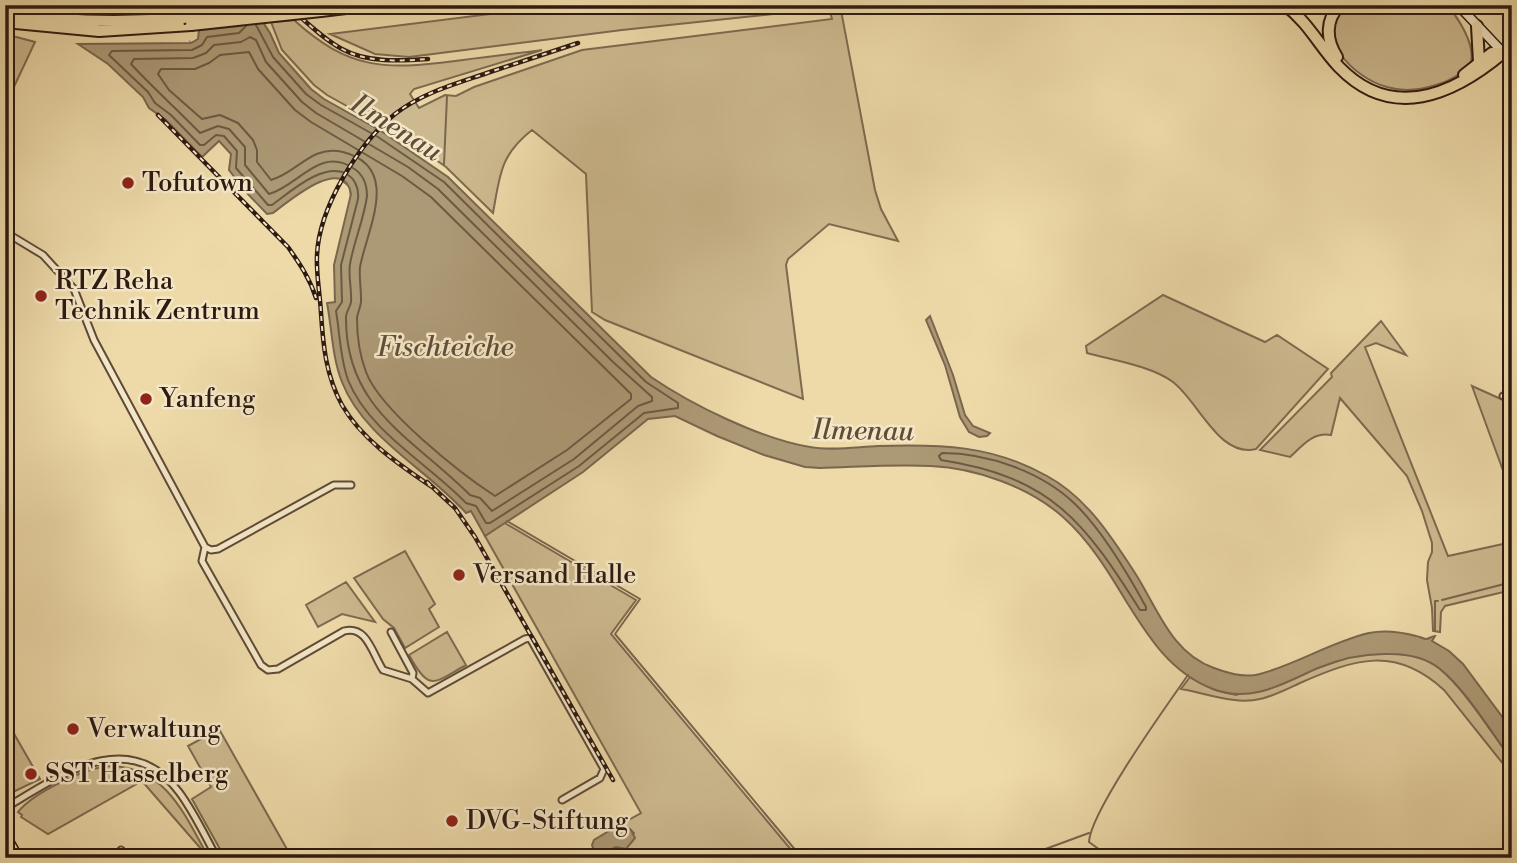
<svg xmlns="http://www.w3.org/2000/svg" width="1517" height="863" font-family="'Libre Bodoni',serif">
  <rect width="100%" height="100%" fill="#eedaa9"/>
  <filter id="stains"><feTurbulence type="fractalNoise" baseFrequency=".00286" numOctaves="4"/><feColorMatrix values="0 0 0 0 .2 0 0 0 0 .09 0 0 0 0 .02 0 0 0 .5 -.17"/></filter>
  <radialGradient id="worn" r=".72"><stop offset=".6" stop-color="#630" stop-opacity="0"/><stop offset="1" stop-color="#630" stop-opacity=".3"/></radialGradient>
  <path fill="#cdb98f" stroke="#7d6a50" stroke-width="2" d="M17,5H223L226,8C158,15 85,16 17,5Z
    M562,5H840L875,190L881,209L898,241L829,224L788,259L786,265L803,399L605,320L592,312L586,174L532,130C500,155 500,175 493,213L446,167L429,155L399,135L327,95L314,85L282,50L271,22L294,20C349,70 385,70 455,61C484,57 513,54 542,50L414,89L410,94L419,108L445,95L456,96L474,87L582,50L832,19L829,8L622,30L409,57L375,54L330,34Z
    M1346,5H1447C1459,19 1475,44 1471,62C1463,74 1449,81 1436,85C1420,90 1403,92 1387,87C1355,79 1309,35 1346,5Z
    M5,34L35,42L5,106Z
    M191,43L647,418L503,522L636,600L611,634L798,858H612V848L623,850L634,833L627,827L614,831V828L641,813L485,536L351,198L350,187L339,178L232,154Z
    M1163,295L1265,342L1277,335L1328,369L1256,449C1219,458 1199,402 1173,382C1152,366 1112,360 1087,353L1086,346Z
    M1381,321L1406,355L1376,343L1365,347L1448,556L1512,542V590L1445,606L1441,612L1440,632L1433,631L1432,608L1427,580L1428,562L1432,552V543L1422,511L1407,476L1340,398L1331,435C1313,432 1303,445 1290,457L1260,450L1332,377L1331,373Z
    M1472,386L1512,404V495Z
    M405,551L435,604L429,609L439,627L405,648L394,628L383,619L354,578Z
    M346,582L375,622L342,614L318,627L306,605Z
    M447,632L466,665C433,683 430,693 409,655Z
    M1368,653C1388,654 1408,652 1427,660C1455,673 1492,734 1512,760V775L1444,690C1395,645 1355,659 1300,683C1287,689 1274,696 1260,699C1235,705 1206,693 1181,689L1190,677L1215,690L1236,695L1347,658Z
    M5,718L40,779L5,796Z
    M219,729L292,858H225L192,799L211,787L188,746Z
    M112,766C167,768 185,816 209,858L142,781L48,834L21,817L22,815L18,812C33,793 88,766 112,766Z"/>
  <path fill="#ac9975" stroke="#79664d" stroke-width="2" d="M224,5H252L270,33L279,53L311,89L324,99L381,131L448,177L651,377C692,405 761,439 810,447C832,451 856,447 878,446C940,444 992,445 1047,476C1086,497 1111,536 1135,573C1157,607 1171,653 1214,668C1227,673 1246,678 1260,674C1297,664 1331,642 1369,633C1384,630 1401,632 1416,636C1419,636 1423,639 1426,639C1429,639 1432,636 1435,636L1432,641L1449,651L1463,664L1512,730V760C1490,731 1467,691 1440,669C1425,657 1408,654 1390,654C1365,653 1342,658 1318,668C1284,683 1252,704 1213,689C1171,673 1149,638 1126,601C1108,571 1089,540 1063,517C1029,487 976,468 931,466C895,464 857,467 820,468L805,467L764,455L717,436L675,416L648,419L583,472L485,536L471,511L466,513C428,470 363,437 342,382C332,357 332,329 327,303L335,302L334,265L351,194C344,154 289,201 273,213L267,214L246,192L229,170L231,154L219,141L202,157L166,120L149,108L143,97L108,64L78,44L191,43L198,39L199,30L240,26Z
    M930,316L953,375L965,415L973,426L990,433L987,436L979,437L969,432L960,417L945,365L926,320Z
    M627,827L631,830L635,838L626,849L616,847L600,855L594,851L592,845L594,840L614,828V831Z"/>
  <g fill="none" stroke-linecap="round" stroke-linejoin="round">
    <path stroke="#6c5a43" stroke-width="2" d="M246,26L239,33L207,37L202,45L192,50L112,51L109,55L148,92L155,103L171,115L200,145H204L216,135L224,136L237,151L236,168L268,205H272C290,192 324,161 347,174C356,180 359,188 358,199L341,265L342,302L336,311C340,334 340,358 348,380C369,432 429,464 466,503L476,506L486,523H490L579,466L644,413L678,408V403L646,382L444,182L378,137L321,105L306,94L273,57L256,25
      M250,37L256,40L266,62L302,102L316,113L408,167L438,189L613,362L652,397V401L638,406L574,459L492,511L480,498L470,495C413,438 345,409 346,317C346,311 350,308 351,302C352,289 348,277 350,264C354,241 364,219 367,196C367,185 363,174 353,168C320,146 298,186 269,194L245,165V147L229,129L218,126L200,133C177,109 153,88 131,64L134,59L193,58L206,53L214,45L241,42Z
      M249,52L258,69L295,110L311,122L402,176L431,197L631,394V399L567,450L495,496C461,474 380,410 366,372C360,356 357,336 357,319C357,312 362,306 361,299C361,288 359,277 360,267C367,229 402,167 343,152C312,144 297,173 271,180L257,162V150L253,140L238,123L220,115L202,119L169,90L158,74L161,69H195L209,63L220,55Z
      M942,453C988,453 1042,472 1075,504C1102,530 1128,574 1146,607V610H1140C1084,521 1051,477 941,460L939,456Z"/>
    <path stroke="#79664d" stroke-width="2" d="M444,164L447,96
      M507,521L640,599L615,634L802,858
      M1442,600L1512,582
      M1435,631V601H1438
      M1021,858L1089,833
      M1111,858L1089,842C1090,812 1167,705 1188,675"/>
    <g stroke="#5d4a37" stroke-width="9">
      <path id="street" d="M5,232L43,255L74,289L94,340L205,547L211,550L218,549L334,485H351
        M1503,396L1512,400
        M205,547L202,561L261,665L268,670L278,669L344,631C367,625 372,653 383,670L412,679L428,693L525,639L530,638L604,769L600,778L562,800
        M391,632L413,673L412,679
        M5,808C58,777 128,724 179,792C194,812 205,836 217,858
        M121,850L128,858"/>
    </g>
    <g stroke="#2d1a11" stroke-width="11">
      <path id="secondary" d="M1458,5L1512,62"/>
    </g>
    <g stroke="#2d1a11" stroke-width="12">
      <path id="primary" d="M5,835L18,858"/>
    </g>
    <g stroke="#2d1a11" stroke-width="14">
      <path id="highway" d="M1285,5C1308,22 1320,47 1339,67C1392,122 1453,95 1503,53
        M321,11L371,5
        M5,13C65,22 123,23 183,18
        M5,22L99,31L191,25
        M1477,26L1479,62
        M1337,57C1326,40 1325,20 1340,5
        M1464,75L1492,53H1503"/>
    </g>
    <use href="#street" stroke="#f4e7c7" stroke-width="5"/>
    <use href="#secondary" stroke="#f4e7c7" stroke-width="8"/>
    <use href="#primary" stroke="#eedaa9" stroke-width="9"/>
    <use href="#highway" stroke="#eedaa9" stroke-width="10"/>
    <g stroke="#2d1a11" stroke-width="4.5">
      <path id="rail" d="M287,5C304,20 322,38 342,49C367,63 401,61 428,59
        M158,115L288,247C300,264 310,279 316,298
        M427,482L455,508L475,537L613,780
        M432,487C400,465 362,440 342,405C326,376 323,345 321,313C320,294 316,274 317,255C319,207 359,143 395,114C422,93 455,84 487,73C517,63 548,53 578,43"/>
    </g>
    <use href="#rail" stroke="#f4e7c7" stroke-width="2" stroke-dasharray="5" stroke-linecap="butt"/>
    <g stroke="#2d1a11" stroke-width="14" stroke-linecap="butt">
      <path id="highway-bridge" d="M183,18L293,5
        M191,25L321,11"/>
    </g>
    <use href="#highway-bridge" stroke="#eedaa9" stroke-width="10"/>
  </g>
  <g fill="#8f2418" stroke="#f4e7c7" stroke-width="2.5">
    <circle cx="128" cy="183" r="7"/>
    <circle cx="41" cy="296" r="7"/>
    <circle cx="146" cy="399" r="7"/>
    <circle cx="459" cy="575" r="7"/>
    <circle cx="73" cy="729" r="7"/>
    <circle cx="31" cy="774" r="7"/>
    <circle cx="452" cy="821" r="7"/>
  </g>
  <g text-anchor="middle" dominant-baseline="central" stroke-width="5" stroke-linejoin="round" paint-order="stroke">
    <g font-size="26" fill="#2d1a11" stroke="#f4e7c7" text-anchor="start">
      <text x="142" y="183">Tofutown</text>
      <text x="55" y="281">RTZ Reha<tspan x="55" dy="30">Technik Zentrum</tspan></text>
      <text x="160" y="399">Yanfeng</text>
      <text x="473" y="575">Versand Halle</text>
      <text x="87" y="729">Verwaltung</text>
      <text x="45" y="774">SST Hasselberg</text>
      <text x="466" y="821">DVG-Stiftung</text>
    </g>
    <g font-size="28" font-style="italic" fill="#604d39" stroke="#f4e7c7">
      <text transform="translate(396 128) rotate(32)">Ilmenau</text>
      <text x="445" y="347">Fischteiche</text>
      <text transform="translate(863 431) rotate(1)">Ilmenau</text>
    </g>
  </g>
  <rect width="1517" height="863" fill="none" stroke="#eedaa9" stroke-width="28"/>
  <rect x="7" y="7" width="1503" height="849" fill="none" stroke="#2d1a11" stroke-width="3.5"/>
  <rect x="14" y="14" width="1489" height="835" fill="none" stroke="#2d1a11" stroke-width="2"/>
  <rect width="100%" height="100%" filter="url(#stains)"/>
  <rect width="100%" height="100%" fill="url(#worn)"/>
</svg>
